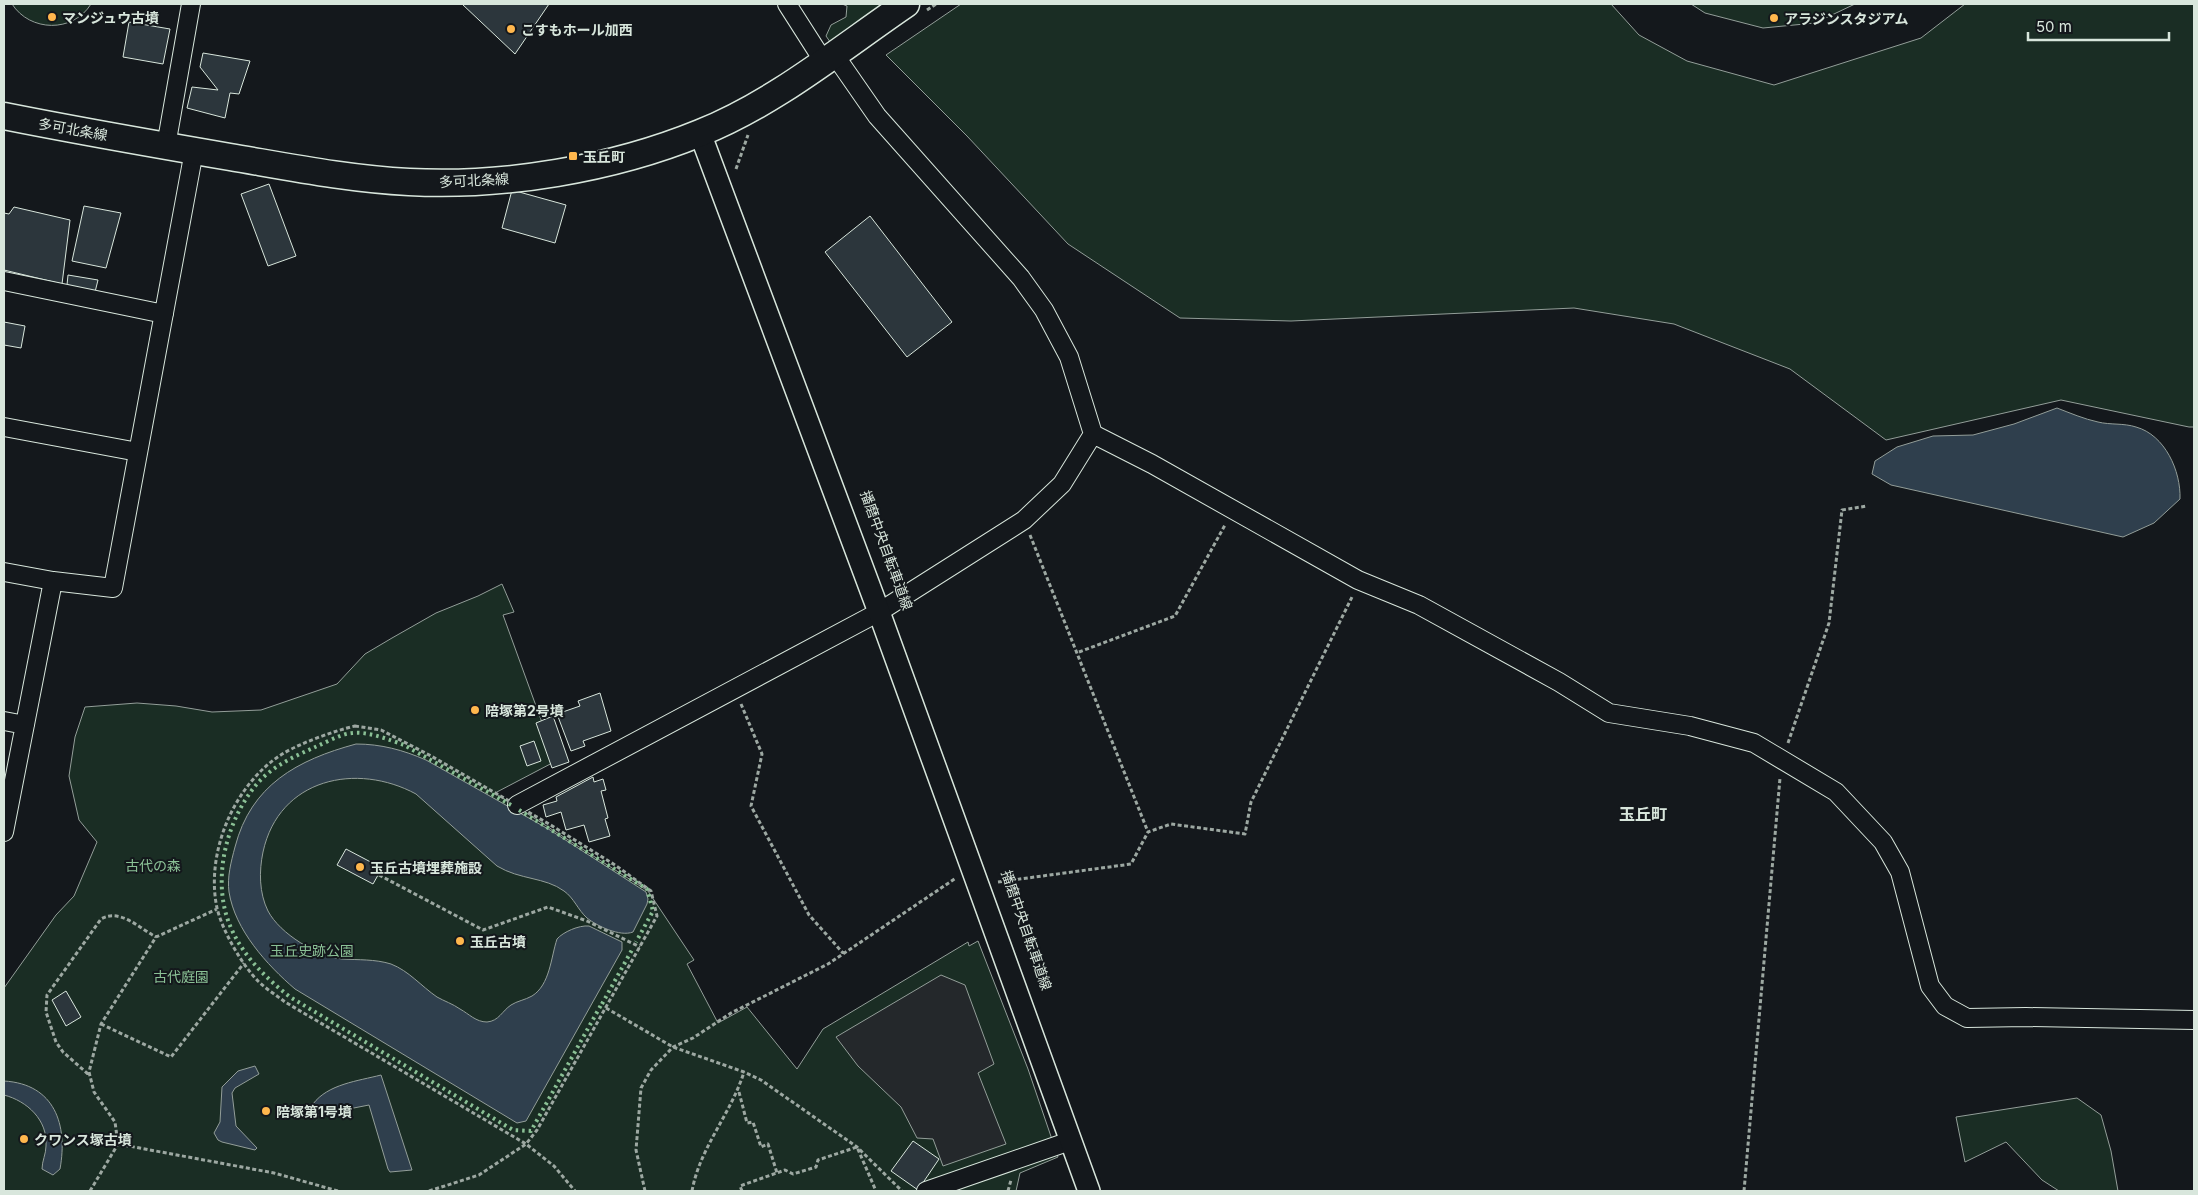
<svg xmlns="http://www.w3.org/2000/svg" width="2198" height="1195" font-family="Inter,'Noto Sans JP',sans-serif">
  <rect width="100%" height="100%" fill="#14181c"/>
  <path fill="#1a2d24" stroke="#939e99" d="M12,4H91C73,33 30,32 12,4Z
    M842,4H894L835,49L826,36L831,25L846,17L847,6Z
    M961,4H1611L1639,35L1687,61L1774,85L1921,38L1965,4H2194V427H2189L2061,400L1886,440L1790,369L1674,324L1574,308L1291,321L1180,318L1068,244L967,136L886,55Z
    M1691,4H1855L1815,23L1763,28L1705,13Z
    M502,584L514,612L503,615L556,761L495,793L648,891L694,960L687,964L718,1023L747,1007L797,1069L823,1029L968,942L969,946L978,941L1028,1069L1058,1157L1020,1173L1016,1191H4V988L56,915L74,896L97,842L79,820L69,776L75,737L85,707L137,703L176,706L212,712L261,710L337,684L365,654L392,638L436,613L478,596Z
    M2077,1098L2101,1115L2111,1151L2118,1191H2059L2042,1180L2006,1142L1965,1162L1956,1117Z"/>
  <path fill="#24282b" stroke="#939e99" d="M941,975L965,985L994,1064L978,1073L1006,1144L943,1166L933,1139L917,1138L901,1107L858,1066L836,1037Z"/>
  <path fill="#2f3f4d" stroke="#939e99" d="M2057,408C2070,413 2084,419 2098,422C2110,425 2124,423 2136,427C2165,435 2181,471 2180,499L2154,523L2123,537L1891,485L1872,474L1875,461L1897,447L1933,436L1973,435L2014,424Z
    M356,744C381,744 403,750 426,760L550,830L646,892L648,899L647,904L633,932C620,937 597,926 587,918C578,910 574,898 564,891C545,877 520,880 497,866L416,794C357,762 279,778 263,852C259,871 259,893 268,911C280,934 317,956 342,959C358,960 375,959 391,964C409,971 421,986 437,997C444,1001 453,1004 460,1009C469,1014 476,1022 487,1022C499,1021 502,1011 511,1005C517,1001 525,1000 532,996C550,985 551,957 557,939C563,932 579,925 589,926L622,942V950L526,1121L517,1123L295,989C267,965 235,930 229,892C227,877 231,862 235,847C251,785 297,760 356,744Z
    M255,1066L259,1074L235,1088L232,1093L236,1126L257,1148L255,1150L222,1142L218,1140L214,1133L220,1122L222,1087L238,1071Z
    M381,1075L412,1170L390,1172L388,1169L369,1105L318,1115L313,1104C328,1084 358,1081 381,1075Z
    M4,1081C55,1084 68,1125 60,1169L53,1175L42,1169C42,1161 46,1154 46,1146C48,1120 27,1101 4,1095Z"/>
  <path fill="#2c363c" stroke="#d8e6dc" d="M462,4H549L515,54Z
    M129,22L170,29L163,64L123,57Z
    M203,53L250,61L239,94L230,93L225,118L187,108L192,87L218,90L200,67Z
    M269,184L296,256L268,266L241,194Z
    M512,190L566,205L555,243L502,228Z
    M84,206L121,213L106,268L72,261Z
    M14,207L70,220L62,284L4,270V213L9,214Z
    M870,216L952,322L907,357L825,252Z
    M68,275L98,280L95,292L67,285Z
    M4,322L25,326L21,348L4,345Z
    M600,693L611,731L583,741L585,746L571,751L557,714L580,706L578,701Z
    M553,716L569,762L552,768L536,723Z
    M534,741L541,761L527,766L520,746Z
    M593,777L594,782L603,779L606,790L601,791L608,818L605,819L610,836L589,842L584,825L566,830L561,812L546,817L543,805L557,801L556,797Z
    M346,849L382,868L373,884L337,865Z
    M66,991L81,1017L66,1026L52,1000Z
    M913,1141L939,1159L918,1190L891,1171Z"/>
  <g fill="none" stroke-linecap="round" stroke-linejoin="round">
    <g stroke="#d8e6dc" stroke-width="20">
      <path id="minor" d="M787,4L824,62
        M834,54L877,116L1021,278L1044,310L1069,357L1093,434L1152,464L1358,580L1419,605L1559,682L1609,713L1690,726L1754,743L1836,792L1883,842L1900,872L1930,986L1945,1006L1967,1018L2026,1017L2194,1020
        M166,146L191,4
        M4,281L164,314
        M4,427L138,452
        M4,572L53,581L113,588L194,151
        M4,721L25,725
        M517,805L879,612L1024,520L1062,484L1093,434
        M4,832L53,581
        M926,1191L1070,1141"/>
    </g>
    <g stroke="#d8e6dc" stroke-width="24">
      <path id="tertiary" d="M700,133L879,612L1089,1191"/>
    </g>
    <g stroke="#d8e6dc" stroke-width="29">
      <path id="primary" d="M4,116C79,131 154,144 230,157C289,167 349,179 409,182C504,187 612,169 700,133C775,103 840,49 906,4"/>
    </g>
    <path stroke="#9da8a2" stroke-width="3" stroke-dasharray="4 2.5" stroke-linecap="butt" d="M927,10L936,4
      M736,169L748,135
      M1030,535L1148,832
      M1079,652L1175,616L1225,525
      M741,704L762,754L751,806L809,915L843,953
      M355,726L381,730L431,756L549,824L615,865L651,891L657,916L537,1130L526,1144L285,1002C276,995 266,989 258,981C242,965 222,930 217,908C205,852 235,782 284,753C303,742 334,731 355,726Z
      M1788,743L1829,623L1842,510L1867,506
      M379,875L483,930L548,907L587,921L640,947
      M998,882L1131,864L1148,832L1171,824L1245,834L1251,802L1352,597
      M606,1008L673,1047L744,1072L761,1080L857,1147L902,1191
      M101,1024L171,1057L244,963
      M88,1074L63,1052L56,1042L46,1012L47,995L101,919C120,908 139,928 156,937
      M739,1092L747,1123L753,1122L761,1147L768,1144L777,1173
      M118,1144L274,1173L338,1191
      M90,1191L118,1144L115,1122L94,1092L89,1072L101,1024L156,937L217,909
      M429,1191L479,1175L526,1144L554,1166L575,1191
      M645,1191L636,1150L641,1088L651,1070L673,1047L693,1038L731,1013L828,964L956,878
      M692,1191C700,1147 731,1114 744,1072
      M742,1191L740,1186L785,1170L793,1174L816,1167L818,1160L857,1147L876,1191
      M1008,1191L1011,1180
      M1744,1191L1780,778"/>
    <use href="#minor" stroke="#14181c" stroke-width="18"/>
    <use href="#tertiary" stroke="#14181c" stroke-width="21"/>
    <use href="#primary" stroke="#14181c" stroke-width="26"/>
    <path stroke="#8ac095" stroke-width="4" stroke-dasharray="2.5 4" stroke-linecap="butt" d="M511,805L404,745C390,740 368,731 352,733C340,734 325,743 313,748C293,757 271,767 256,785C228,819 214,871 226,914C236,949 262,975 290,997L513,1130L531,1131L601,1005
      M519,810L647,889L653,911L636,942
      M602,1004L633,948"/>
  </g>
  <g fill="#ffb74d" stroke="#14181c" stroke-width="2">
    <circle cx="52" cy="17" r="5"/>
    <circle cx="1774" cy="18" r="5"/>
    <circle cx="511" cy="29" r="5"/>
    <rect x="568" y="151" width="10" height="10" rx="2.5"/>
    <circle cx="475" cy="710" r="5"/>
    <circle cx="360" cy="867" r="5"/>
    <circle cx="460" cy="941" r="5"/>
    <circle cx="266" cy="1111" r="5"/>
    <circle cx="24" cy="1139" r="5"/>
  </g>
  <g text-anchor="middle" dominant-baseline="central" stroke-width="4" stroke-linejoin="round" paint-order="stroke">
    <g font-size="14" font-weight="bold" fill="#d8e6dc" stroke="#14181c" text-anchor="start">
      <text x="62" y="17">マンジュウ古墳</text>
      <text x="1784" y="18">アラジンスタジアム</text>
      <text x="521" y="29">こすもホール加西</text>
      <text x="583" y="156">玉丘町</text>
      <text x="485" y="710">陪塚第2号墳</text>
      <text x="370" y="867">玉丘古墳埋葬施設</text>
      <text x="470" y="941">玉丘古墳</text>
      <text x="276" y="1111">陪塚第1号墳</text>
      <text x="34" y="1139">クワンス塚古墳</text>
    </g>
    <g font-size="14" fill="#d8e6dc" stroke="#14181c">
      <text transform="translate(73 129) rotate(10)">多可北条線</text>
      <text transform="translate(474 180) rotate(-3)">多可北条線</text>
      <text transform="translate(887 550) rotate(70)">播磨中央自転車道線</text>
      <text transform="translate(1027 930) rotate(71)">播磨中央自転車道線</text>
    </g>
    <g font-size="14" fill="#8ac095" stroke="#14181c">
      <text x="153" y="865">古代の森</text>
      <text x="312" y="950">玉丘史跡公園</text>
      <text x="181" y="976">古代庭園</text>
    </g>
    <g font-size="16" font-weight="bold" fill="#d8e6dc" stroke="#14181c">
      <text x="1643" y="814">玉丘町</text>
    </g>
  </g>
  <rect width="2198" height="1195" fill="none" stroke="#d8e6dc" stroke-width="10"/>
  <path d="M2028 32v8h141v-8" fill="none" stroke="#d8e6dc" stroke-width="2.5"/>
  <text x="2036" y="32" font-size="15" fill="#d8e6dc" stroke="#14181c" stroke-width="4" paint-order="stroke">50 m</text>
</svg>
